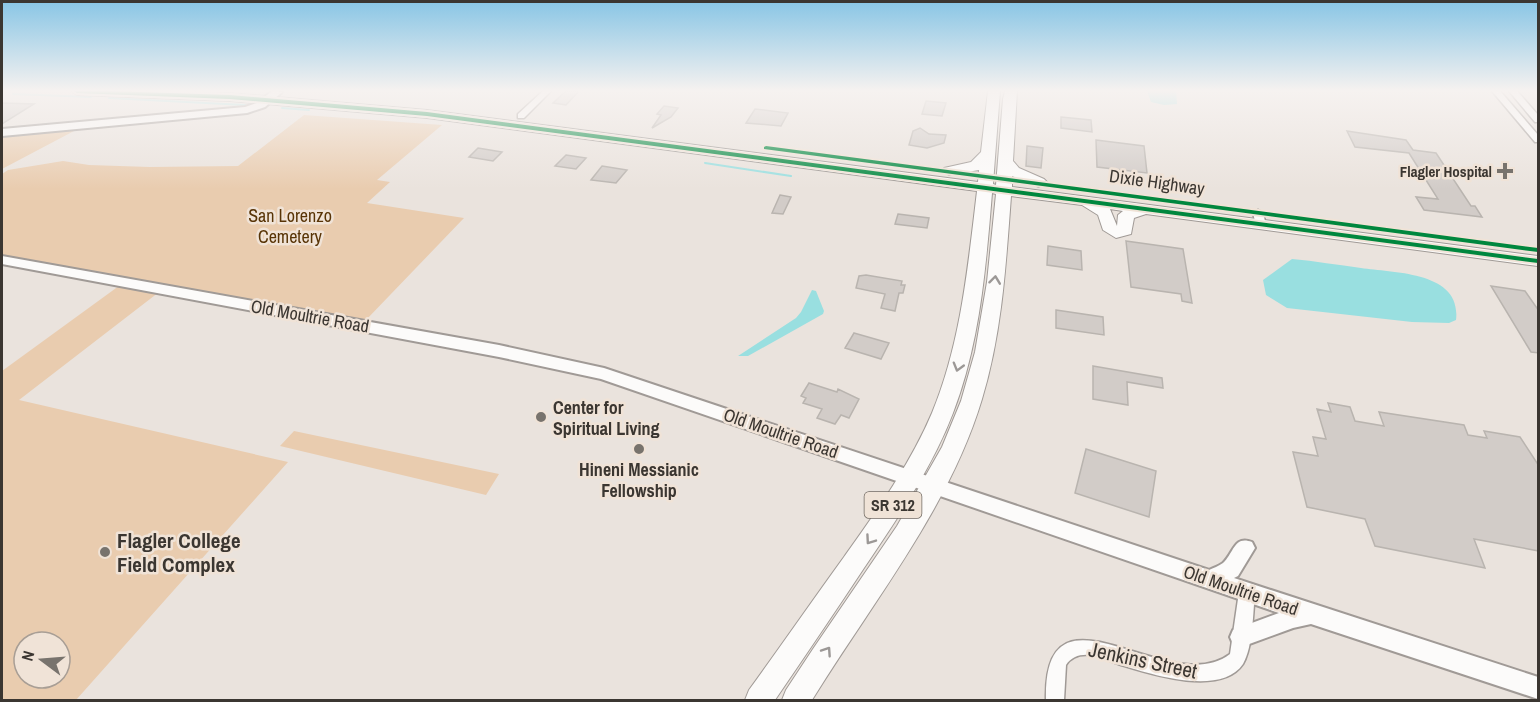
<svg xmlns="http://www.w3.org/2000/svg" width="1540" height="702" font-family="'Archivo Narrow',sans-serif">
  <rect width="100%" height="100%" fill="#eae3dd"/>
  <path fill="#e9ccaf" fill-rule="evenodd" d="M304,115L442,125L377,180L390,182L367,203L464,218L366,320L2,255V174L8,170L63,161L89,165L150,167L238,166Z
    M81,127L74,131L2,169V135Z
    M123,283L163,289L19,400L288,462L76,700H2V371ZM24,642H60V678H24Z
    M294,431L499,474L486,495L280,446Z"/>
  <path fill="#99dfe0" d="M1147,91H1176L1177,104L1164,105L1151,102Z
    M1292,259C1315,261 1338,265 1361,268C1393,273 1462,271 1456,320L1449,323L1412,322L1287,308L1266,295L1263,280Z
    M812,290L816,291L824,311L823,314L748,356H738L796,318L801,312Z"/>
  <g fill="none" stroke-linecap="round" stroke-linejoin="round">
    <path stroke="#99dfe0" stroke-width="2" d="M13,94L91,97
      M109,98L245,105
      M282,108L309,110
      M705,163L791,176"/>
  </g>
  <path fill="#d2ccc8" stroke="#b9b4af" stroke-width="1.5" d="M566,91H579L566,105L553,103Z
    M926,101L946,103L942,116L922,114Z
    M2,103L34,104L2,124Z
    M664,106L678,108L671,117L652,128L661,115L657,114Z
    M755,109L788,113L781,126L746,123Z
    M1061,117L1091,120L1092,132L1061,128Z
    M920,128L929,134L946,135L944,143L927,148L909,145L913,131Z
    M1347,131L1406,140L1413,150L1436,153L1471,206H1475L1482,217L1424,210L1416,197L1438,199L1409,153L1355,147Z
    M1096,140L1144,146L1147,173L1097,167Z
    M1027,146L1043,148L1041,168L1026,166Z
    M478,148L502,152L493,161L469,157Z
    M566,155L586,158L576,169L555,166Z
    M602,166L627,170L616,183L591,180Z
    M780,195L791,197L783,214L772,213Z
    M898,214L929,218L927,228L895,224Z
    M1126,241L1183,249L1192,303L1182,301L1181,294L1131,287Z
    M1048,246L1081,251L1082,270L1047,265Z
    M866,275L902,281L901,285H905L903,293H899L895,311L881,308L885,294L856,288L859,276Z
    M1491,286L1525,291L1539,311V353L1531,352Z
    M1056,310L1103,317L1104,335L1056,328Z
    M854,333L889,343L881,359L845,348Z
    M1093,366L1162,378L1163,388L1127,382L1128,405L1093,399Z
    M809,383L837,392L838,389L859,399L849,418L841,415L835,424L817,418L822,409L803,403L806,398L801,396Z
    M1328,403L1350,407L1355,421L1384,426L1379,412L1464,425L1468,435L1487,438L1484,431L1520,437L1539,466V551L1474,539L1485,568L1375,546L1365,519L1307,507L1293,452L1318,456L1313,437L1326,439L1317,409L1331,412Z
    M1086,449L1156,471L1149,517L1075,493Z"/>
  <g fill="none" stroke-linecap="round" stroke-linejoin="round">
    <g stroke="#a09a96" stroke-width="3">
      <path id="street" d="M543,91H551L524,118H518V114Z
        M1492,91H1500L1538,135V142H1535Z
        M1509,91H1517L1538,115V122H1535Z
        M1258,210L1263,213L1266,225L1265,227L1261,228L1256,225L1253,213Z
        M1247,585L1253,587L1255,592C1253,612 1253,647 1243,664C1221,697 1150,674 1121,665C1111,662 1100,656 1090,655C1080,654 1071,657 1066,665L1064,700H1046C1043,569 1169,701 1230,654L1239,592L1241,587Z"/>
    </g>
    <g stroke="#a09a96" stroke-width="4">
      <path id="secondary" d="M272,91L282,92L265,107L247,113L2,136V129L245,107L257,103Z
        M2,256L499,345L604,368L1209,570C1213,568 1219,566 1223,563C1234,553 1234,535 1252,542L1255,548L1238,576L1234,578L1538,677V699L1311,624L1293,628L1241,647L1233,644L1230,637L1233,630L1279,613L601,379L499,357L2,264Z"/>
    </g>
    <g stroke="#a09a96" stroke-width="2">
      <path id="primary" d="M71,91L230,93L427,110L978,182L979,170L949,175L942,171L944,168L971,162L981,152L988,91H1000L993,184L996,185L1003,99L1005,91H1017L1013,161L1019,168L1044,179L1047,182L1039,187L1012,176V187L1538,256V266L1146,214L1134,218L1131,234L1116,238L1103,230L1098,215L1082,205L1011,196C1006,264 1002,333 982,399C949,509 871,604 812,700H782L786,690L813,649L897,526L942,447L961,401L975,352L987,282L996,194L992,193C986,267 980,343 953,413C932,468 897,519 864,568C835,612 805,656 775,700H745L749,690C781,646 812,601 844,557C876,512 910,465 932,413C961,343 968,266 977,191L427,118L230,101L77,95ZM1110,209L1123,211L1118,215L1117,226Z"/>
    </g>
    <use href="#street" fill="#fcfbfa" fill-rule="evenodd"/>
    <use href="#secondary" fill="#fcfbfa" fill-rule="evenodd"/>
    <use href="#primary" fill="#fcfbfa" fill-rule="evenodd"/>
    <g stroke="#f0e3d7" stroke-width="4">
      <path id="cycleway" d="M74,91H111L230,95L427,112L1538,259V263L427,116L230,99L77,93Z
        M766,146L1538,248V252L764,149V147Z"/>
    </g>
    <use href="#cycleway" fill="#00873e" fill-rule="evenodd"/>
  </g>
  <defs><path id="oneway-chevron" d="M-2-3.5L2.5 0L-2 3.5" fill="none" stroke-width="1.6" stroke-linecap="round" stroke-linejoin="round" transform="scale(1.5)"/></defs>
  <g stroke="#9c9896">
    <use href="#oneway-chevron" transform="translate(995 280) rotate(-83)"/>
    <use href="#oneway-chevron" transform="translate(958 367) rotate(106)"/>
    <use href="#oneway-chevron" transform="translate(870 540) rotate(125)"/>
    <use href="#oneway-chevron" transform="translate(827 651) rotate(-56)"/>
  </g>
  <linearGradient id="sky" x2="0" y2="1"><stop stop-color="#88c5e5"/><stop offset="0.48" stop-color="#f6f2f0"/><stop offset="1" stop-color="#f6f2f0" stop-opacity="0"/></linearGradient>
  <rect width="1540" height="189" fill="url(#sky)"/>
  <g fill="#78736d" stroke="#f0e3d7" stroke-width="2">
    <path d="M1502 162h6v6h6v6h-6v6h-6v-6h-6v-6h6z"/>
    <circle cx="541" cy="417" r="6"/>
    <circle cx="639" cy="449" r="6"/>
    <circle cx="105" cy="552" r="6"/>
  </g>
  <g text-anchor="middle" dominant-baseline="central" stroke-width="5" stroke-linejoin="round" paint-order="stroke">
    <g font-size="15" font-weight="bold" fill="#3b3631" stroke="#f0e3d7" text-anchor="end">
      <text x="1492" y="171">Flagler Hospital</text>
    </g>
    <rect fill="#f0e3d7" stroke="#716a63" stroke-width="1.5" x="864.5" y="492" width="57" height="26" rx="4.5"/>
    <g font-size="16" font-weight="bold" fill="#3b3631">
      <text x="893" y="505">SR 312</text>
    </g>
    <g font-size="18" fill="#3b3631" stroke="#f0e3d7">
      <text transform="translate(1157 182) rotate(8)">Dixie Highway</text>
      <text transform="translate(310 316) rotate(10)">Old Moultrie Road</text>
      <text transform="translate(781 433) rotate(19)">Old Moultrie Road</text>
      <text transform="translate(1241 590) rotate(19)">Old Moultrie Road</text>
    </g>
    <g font-size="18" fill="#583406" stroke="#f0e3d7">
      <text x="290" y="215">San Lorenzo<tspan x="290" dy="21">Cemetery</tspan></text>
    </g>
    <g font-size="18" font-weight="bold" fill="#3b3631" stroke="#f0e3d7" text-anchor="start">
      <text x="553" y="407">Center for<tspan x="553" dy="21">Spiritual Living</tspan></text>
      <text x="639" y="469" text-anchor="middle">Hineni Messianic<tspan x="639" dy="21">Fellowship</tspan></text>
    </g>
    <g font-size="21" font-weight="bold" fill="#3b3631" stroke="#f0e3d7" text-anchor="start">
      <text x="117" y="540">Flagler College<tspan x="117" dy="24">Field Complex</tspan></text>
    </g>
    <g font-size="21" fill="#3b3631" stroke="#f0e3d7">
      <text transform="translate(1143 660) rotate(12)">Jenkins Street</text>
    </g>
  </g>
  <rect width="1540" height="702" fill="none" stroke="#3b3631" stroke-width="6"/>
  <g transform="translate(42 660) rotate(286)"><circle r="28" fill="#f0e3d7" stroke="#a89e95" stroke-width="1.5"/>
  <path d="M0-4.5L10 22L0 15L-10 22Z" fill="#78736d"/>
  <text y="-9" font-size="16" font-weight="bold" text-anchor="middle" fill="#3b3631">N</text>
  </g>
</svg>
